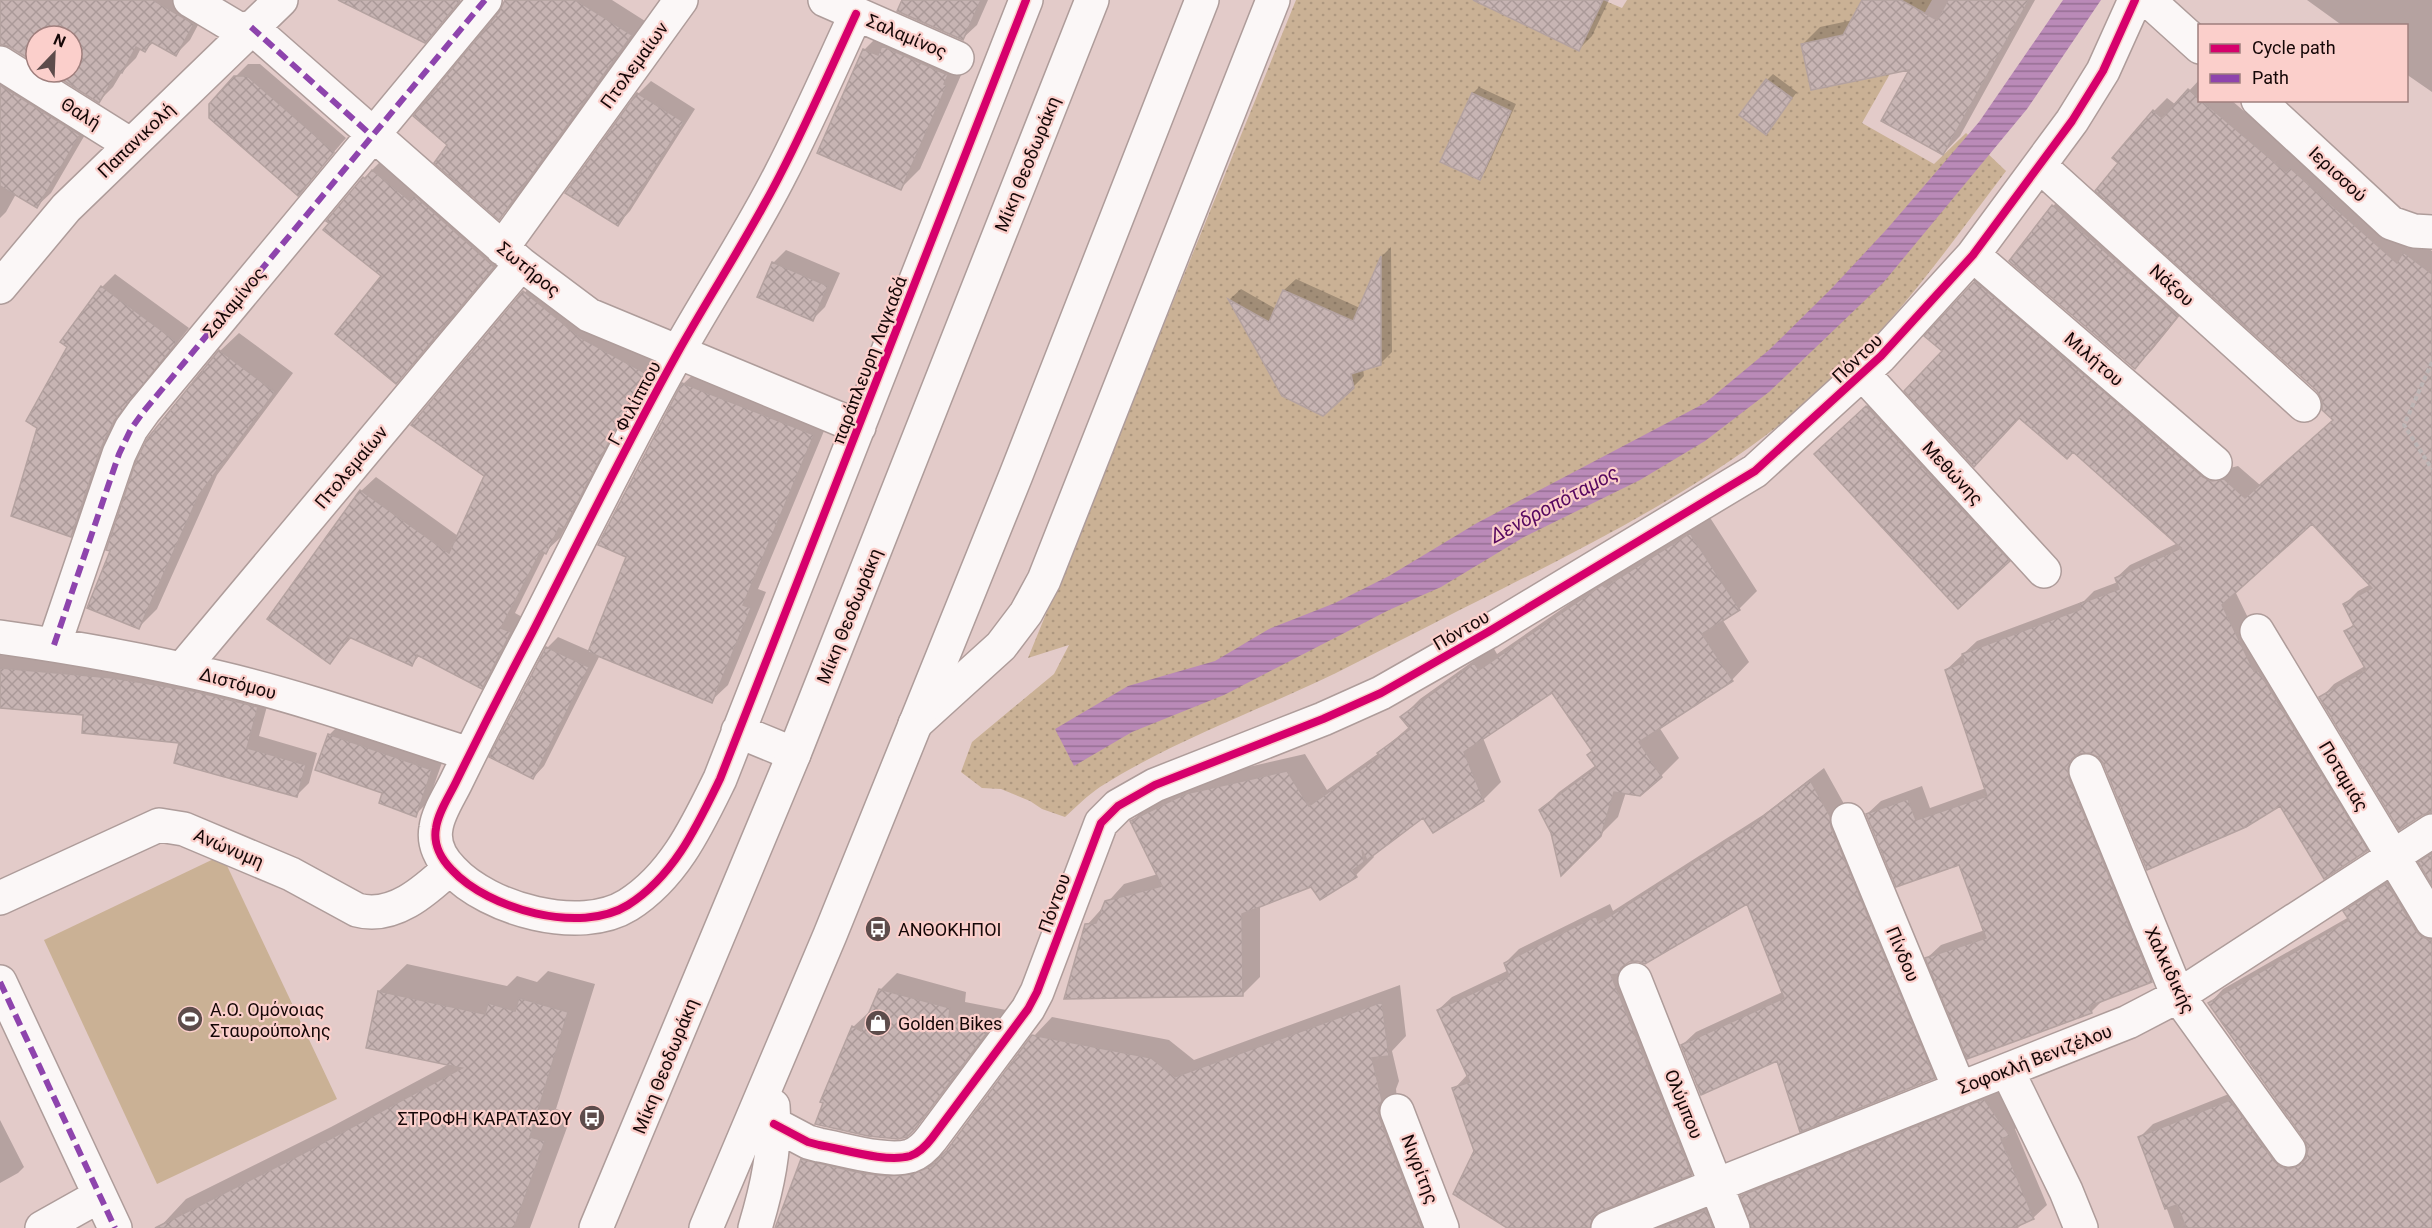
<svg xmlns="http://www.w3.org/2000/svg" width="2432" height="1228" font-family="Roboto,sans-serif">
  <defs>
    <pattern id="grass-dots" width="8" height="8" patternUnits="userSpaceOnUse" patternTransform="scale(1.5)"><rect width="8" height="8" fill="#cab195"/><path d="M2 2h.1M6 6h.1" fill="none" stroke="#ad977f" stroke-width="1.8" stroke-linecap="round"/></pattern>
    <pattern id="water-rules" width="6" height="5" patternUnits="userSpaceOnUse" patternTransform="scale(1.5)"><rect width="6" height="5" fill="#ba8ab8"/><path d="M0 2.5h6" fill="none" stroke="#966f94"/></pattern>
    <pattern id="building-cross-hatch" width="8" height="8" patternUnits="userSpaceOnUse" patternTransform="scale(1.5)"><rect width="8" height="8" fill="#c7b4b3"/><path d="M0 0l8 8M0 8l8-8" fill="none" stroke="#aa9998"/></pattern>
  </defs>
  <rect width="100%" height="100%" fill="#e3cbc9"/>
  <path fill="url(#grass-dots)" d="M1296,0H1603L1622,8L1627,0H1932L1862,123L1934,164L1966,133L2006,171C1950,245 1896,322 1827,385C1731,472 1617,531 1502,589C1447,616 1392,645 1336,673C1258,711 1174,740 1100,787C1088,795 1076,807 1065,817L1042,809L1030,801L1001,789L982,788L961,772L972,742L1054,674L1069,645L1028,658Z"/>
  <path fill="#cab195" d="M222,855L337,1099L157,1184L44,940Z"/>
  <path fill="url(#water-rules)" d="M2063,0H2101L2027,109L1883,283L1769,392L1705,441L1640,480L1524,537L1441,587L1389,610L1224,695L1132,732L1074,766L1055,729L1128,686L1215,661L1269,629L1335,603L1389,576L1477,523L1705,403L1769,350L1831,289L1887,229L1979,122Z"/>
  <path fill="#0003" d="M0,0H189L206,10L190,40L176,54L154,42L145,50L141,48L136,58L122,72L113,87L99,101L52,72H72V36H36V62L10,45L0,43Z
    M505,0H612L645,21L513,204L499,218L448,144Z
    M904,0H988L977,25L963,38Z
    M1526,0H1609L1592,36L1579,49Z
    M1864,0H2035L1960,136L1943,154L1912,68L1803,44L1820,27L1853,20Z
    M2307,0H2432V92L2406,74V26H2343Z
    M883,31L965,66L920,169L901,188L864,50Z
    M0,61L93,121L51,193L37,206L16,194L6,212L0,218Z
    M248,64H260L346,138L298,194L235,77Z
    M1773,74L1797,92L1766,133L1767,80Z
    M2200,79V100H2231L2300,159L2304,155L2408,248L2417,239L2432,251V811L2321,698L2334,684L2365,666L2346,631L2355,623L2344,605L2358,591L2371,584L2312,522L2235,591L2268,659L2380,836L2367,849L2280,804L2104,763L2099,755L2089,751L2080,753L2082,764L2164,967L2151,981L2104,999L2091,1012L1927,958L1941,945L1985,930L1960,863L1867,814L1881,801L1922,786L1930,808L1986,788L1946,670L1977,641L2084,601L2094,591L2118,582L2116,578L2130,565L2178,543L2073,450L1944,350L1976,282L1989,269L2226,469L2238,466L2260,485L2335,419L2318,390L2120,162L2154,111L2167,98L2176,105Z
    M651,81L695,109L630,211L618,224L638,94Z
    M1479,87L1516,104L1485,172L1479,178L1442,161L1473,93Z
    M383,159L512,247L415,363L396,382L383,276L364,178Z
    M2071,189L2194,298L2152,350L2135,367L2011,261L2053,206Z
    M1391,247L1392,352L1380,364L1363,369L1364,376L1353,387L1283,395L1230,299L1241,289L1276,309L1284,290L1296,279L1360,308L1382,256Z
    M786,250L840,273L825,307L813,319L773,263Z
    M115,274L189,328L127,406L114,434L83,523L70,536L69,347L62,342L102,287Z
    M538,277L658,358L577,514L567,524L560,538L546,551L515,613L524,618L496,673L481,687L420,655L412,664L352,637L330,662L269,619L361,491L376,477L458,536L486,475L413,425Z
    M239,333L293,373L217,475L157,609L138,628L220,351Z
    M700,368L829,419L758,589L766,592L728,685L711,701L600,655L544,766L533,778L547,648L558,637L590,651L628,556L683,384Z
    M1880,394L2021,548L2009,560L1829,441Z
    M1709,516L1757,591L1739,609L1722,619L1749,662L1732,680L1659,727L1679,758L1661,776L1626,792L1618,817L1562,873L1552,832L1541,810L1559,792L1596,765L1593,750L1552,691L1483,738L1501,782L1483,800L1423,816L1372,854L1374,857L1356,875L1312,885L1260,905V977L1242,995L1087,925L1124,884L1158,874L1132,821L1150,803L1205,777L1305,754L1327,790L1379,753L1410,726L1402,717L1420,699L1493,647L1497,654L1621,568L1624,569Z
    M0,655L126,666L270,695L259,736L317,753L309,783L297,795L181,741L85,714L0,706Z
    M342,722L444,757L428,802L415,815L384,792L329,735Z
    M1824,768L1843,802L1844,813L1947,1064L1934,1077L1778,1059L1682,1045L1696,1032L1783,992L1748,902L1625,964L1704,1160L1691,1173L1602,1210L1604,1222L1609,1228H1510L1475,1151L1454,1089L1468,1074L1438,1010L1452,997L1509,970L1505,963L1519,949L1610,904L1613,911L1763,815Z
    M2401,870L2432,920V1228H2174L2140,1137L2153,1124L2244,1088L2295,1154L2308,1155L2309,1147L2306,1138L2210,1003L2223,989L2349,917L2345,911L2359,898Z
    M407,964L507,986L517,976L537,982L548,971L595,984L556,1109L572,1114L530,1228H159L186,1199L331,1127L449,1064L379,991Z
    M897,973L966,992L965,1002L1006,1010L925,1117L908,1135L853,1027L870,1011L880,990Z
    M1400,985L1406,1036L1392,1051L1399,1081L1396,1089L1397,1099L1455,1228H776L802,1160L821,1142L933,1157L945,1152L1034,1036L1052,1017L1169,1040L1194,1060Z
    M1998,1087L2022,1121L2015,1129L2047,1205L2033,1218L2024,1222L2018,1228H1753L1742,1196L1756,1183Z
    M0,1120L24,1167L18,1173L0,1183Z
    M1719,1197L1734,1228H1641Z"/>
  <path fill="url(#building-cross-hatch)" stroke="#b4a2a0" stroke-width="1.5" d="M0,0H153L194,24L176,56L151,42L145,52L136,47L122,73L118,71L99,103L50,72H72V36H36V63L10,47L0,44Z
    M338,0H459L460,1L425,43Z
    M505,0H576L632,35L499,220L434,163L447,145L413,116L499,12Z
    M902,0H981L963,40L897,11Z
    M1473,0H1603L1579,51Z
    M1862,0H1901L1937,20L1948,0H2029L1943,155L1881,121L1909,70L1811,90L1801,44L1843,35Z
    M882,46L948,75L944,84L947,85L901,190L817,153L863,49L878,55Z
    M234,76H247L334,152L298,196L209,118V104Z
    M1766,79L1792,98L1766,135L1739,115Z
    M0,85L80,135L37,208L0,186Z
    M2188,89L2286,172L2290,168L2397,263L2403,252L2432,274V812L2422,815L2399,830L2319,697L2366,670L2344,631L2354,626L2343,604L2372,588L2312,524L2222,605L2254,671L2258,670L2368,850L2324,879L2280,806L2246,827L2147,870L2103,763L2098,757L2089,753L2078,754L2072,759L2068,768L2069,778L2152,982L2090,1006L2092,1013L1967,1059L1925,958L1986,938L1959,865L1896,887L1866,814L1908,799L1916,820L1987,796L1945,670L1964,662L1962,654L2081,609L2079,604L2119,589L2115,578L2181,548L2073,452L2067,459L2019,418L1974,467L1904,391L1942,351L1924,336L1975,281L2203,477L2212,481L2224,479L2245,498L2333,420L2322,410V400L2317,391L2095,191L2118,163L2112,158L2153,110L2162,118Z
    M637,93L684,122L618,226L565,193Z
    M1472,93L1511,111L1480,180L1440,162Z
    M372,170L410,201L414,195L494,267L396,384L335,334L381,276L323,230L329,223L326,221L363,177L365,179Z
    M2052,205L2178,316L2135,369L2009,261Z
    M1381,256V365L1351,374L1354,388L1323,416L1282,396L1228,299L1269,322L1283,290L1353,321Z
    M772,262L828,286L813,321L757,297Z
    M101,286L177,342L114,421L101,448L71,537L11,516L37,428L26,421L67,347L60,342Z
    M523,291L581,338L645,373L563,530L559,528L546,554L541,551L501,628L511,632L482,689L417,655L412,666L349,637L330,664L267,619L360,490L449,553L484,476L411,425Z
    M219,350L275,392L199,495L139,629L87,608L110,551L106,550L136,461L147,439Z
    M682,383L814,435L743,605L751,608L712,703L588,652L626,557L598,545Z
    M1866,406L2010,561L1958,609L1814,454Z
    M1690,533L1740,610L1702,634L1733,681L1639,742L1662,777L1640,796L1614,792L1601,836L1561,876L1551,833L1539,810L1596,767L1587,755L1592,751L1552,693L1464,752L1484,801L1433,833L1423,818L1367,860L1362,850L1364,862L1353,870L1357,877L1320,900L1311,887L1242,914L1243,996L1064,999L1085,924L1096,923L1105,901L1162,886L1130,821L1185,794L1287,771L1309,806L1380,756L1377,753L1410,729L1400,717L1474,663L1479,670L1602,585L1605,587Z
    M546,647L589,667L533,779L489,757Z
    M0,668L113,678L193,691L258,707L247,748L306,765L297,797L174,763L179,743L82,733L83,715L0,708Z
    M328,734L432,770L416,817L379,803L382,793L315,770Z
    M1810,780L1830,816L1831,827L1935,1078L1800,1132L1777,1061L1701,1095L1681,1045L1784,998L1747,904L1645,964L1637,961L1629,962L1621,968L1618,974L1611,975L1692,1175L1601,1211L1593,1217L1590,1228H1507L1453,1194L1474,1151L1452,1088L1470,1082L1437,1010L1509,976L1504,963L1596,916L1599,923L1748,828Z
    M2432,853V885L2418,862Z
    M2387,883L2416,931L2422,937L2432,940V1228H2186L2177,1205L2165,1209L2138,1137L2230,1100L2274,1161L2281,1167L2290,1169L2299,1165L2306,1158L2308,1149L2304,1139L2208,1003L2349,920L2343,911Z
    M879,989L950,1008L949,1018L992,1026L915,1129L907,1137L898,1139L868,1136L815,1124L823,1103L820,1102L852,1026L861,1031Z
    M378,991L485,1014L488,1003L515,1011L519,998L568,1012L530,1137L545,1141L514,1228H155L302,1154L462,1068L366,1048Z
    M1382,1002L1389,1056L1372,1058L1382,1100L1378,1109L1379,1117L1422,1228H775L801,1159L861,1173L887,1176L913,1174L931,1166L947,1150L1032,1035L1151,1058L1175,1077Z
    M1984,1099L2010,1136L2001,1139L2034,1219L2014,1228H1751L1740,1196Z
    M1706,1210L1713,1228H1659Z"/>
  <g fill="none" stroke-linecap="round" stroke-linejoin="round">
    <g stroke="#ae9c9a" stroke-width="36">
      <path id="minor" d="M190,0L247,34
        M825,0L957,58
        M2148,0L2200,47
        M856,14C831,68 807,123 780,175C749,236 711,293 678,352C626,445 580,539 532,633C506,682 481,731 457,780C450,795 438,812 436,828C433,844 441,859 452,870C488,909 580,935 628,905C674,876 697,826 720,779L1026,0
        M251,27L521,264L589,315L859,427
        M0,63L131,145
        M2258,100L2391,223L2414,231L2432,232
        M2040,166L2304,405
        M502,248L681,0
        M1973,255L2215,463
        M0,287L66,208L281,0
        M1863,374L2044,571
        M2257,631L2432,921
        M0,637C72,647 145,660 216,677C302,697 385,727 469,754
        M54,645L119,454L131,429L144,411L485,0
        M182,669L521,264
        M915,724L1001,646L1026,613L1044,580L1273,0
        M738,731L794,754
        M2086,771L2178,996L2289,1150
        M1848,820L1959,1088
        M0,898L159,825L184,829L291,874L357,910C393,920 425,891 450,868
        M1635,980L1733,1228
        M0,982L115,1228
        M2007,1070L2066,1191L2081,1228
        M1397,1111L1442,1228
        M774,1124L808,1142L819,1145C843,1149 886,1163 910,1156C919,1153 926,1146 932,1138L1028,1009L1037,992L1101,823L1118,806L1155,785L1323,719L1381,693L1488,632L1755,471L1881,356L1973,255L2072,121L2103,71L2135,0
        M42,1228L99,1196
        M755,1228C767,1188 776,1148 773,1106
        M1608,1228L2128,1022L2178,996L2432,831"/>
    </g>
    <g stroke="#ae9c9a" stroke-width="36">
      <path id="highway" d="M596,1228L794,754L1092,0
        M706,1228L830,935L1016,475L1202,0"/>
    </g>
    <path stroke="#bcb5b5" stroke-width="4" stroke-dasharray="4.5 3" stroke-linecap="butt" d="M2432,362L2404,425L2432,469"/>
    <use href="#minor" stroke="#fbf7f7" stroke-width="33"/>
    <use href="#highway" stroke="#fbf7f7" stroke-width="33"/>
    <path stroke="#8e44ad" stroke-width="6" stroke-dasharray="12 6" stroke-linecap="butt" d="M251,27L371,135
      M54,645L119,454L131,429L144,411L485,0
      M0,982L115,1228"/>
    <g stroke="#fbcfcb" stroke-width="11">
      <path id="cycleway" d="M856,14C831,68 807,123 780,175C749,236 711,293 678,352C626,445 580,539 532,633C506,682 481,731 457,780C450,795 438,812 436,828C433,844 441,859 452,870C488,909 580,935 628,905C674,876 697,826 720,779L1026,0
        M774,1124L808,1142L819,1145C843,1149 886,1163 910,1156C919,1153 926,1146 932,1138L1028,1009L1037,992L1101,823L1118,806L1155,785L1323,719L1381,693L1488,632L1755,471L1881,356L1973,255L2072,121L2103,71L2135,0"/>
    </g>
    <use href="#cycleway" stroke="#d6006c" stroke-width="8"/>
  </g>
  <defs>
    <g id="bus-disc" transform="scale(1.35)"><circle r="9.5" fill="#5d4c4b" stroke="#fbcfcb"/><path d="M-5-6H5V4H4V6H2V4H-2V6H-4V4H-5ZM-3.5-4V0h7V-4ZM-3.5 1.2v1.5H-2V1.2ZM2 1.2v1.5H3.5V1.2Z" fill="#fff"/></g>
    <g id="stadium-disc" transform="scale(1.35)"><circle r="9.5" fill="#5d4c4b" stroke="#fbcfcb"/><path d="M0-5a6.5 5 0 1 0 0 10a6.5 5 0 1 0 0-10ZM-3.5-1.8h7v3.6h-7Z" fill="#fff"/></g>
    <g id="shop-disc" transform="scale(1.35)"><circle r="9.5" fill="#5d4c4b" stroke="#fbcfcb"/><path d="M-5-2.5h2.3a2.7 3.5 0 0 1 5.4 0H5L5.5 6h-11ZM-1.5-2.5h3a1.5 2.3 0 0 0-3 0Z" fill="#fff"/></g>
  </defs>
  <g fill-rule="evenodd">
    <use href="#bus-disc" x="878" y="929"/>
    <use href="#stadium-disc" x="190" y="1019"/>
    <use href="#shop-disc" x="878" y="1023"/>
    <use href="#bus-disc" x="592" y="1118"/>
  </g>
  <g text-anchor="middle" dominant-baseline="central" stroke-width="4.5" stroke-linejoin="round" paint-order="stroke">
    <g font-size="18" fill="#150707" stroke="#fbcfcb">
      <text transform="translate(907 36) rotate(23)">Σαλαμίνος</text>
      <text transform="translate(634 65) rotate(-54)">Πτολεμαίων</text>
      <text transform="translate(81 113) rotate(32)">Θαλή</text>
      <text transform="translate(136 140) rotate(-44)">Παπανικολή</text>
      <text transform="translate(1027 164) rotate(-68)">Μίκη Θεοδωράκη</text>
      <text transform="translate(2338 174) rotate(43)">Ιερισσού</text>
      <text transform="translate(529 269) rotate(39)">Σωτήρος</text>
      <text transform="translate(2172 285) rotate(42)">Νάξου</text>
      <text transform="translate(234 302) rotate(-50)">Σαλαμίνος</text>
      <text transform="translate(1857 358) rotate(-44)">Πόντου</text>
      <text transform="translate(2094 359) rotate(41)">Μιλήτου</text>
      <text transform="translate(869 360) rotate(-69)">παράπλευρη Λαγκαδά</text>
      <text transform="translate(634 403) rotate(-62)">Γ. Φιλίππου</text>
      <text transform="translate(351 467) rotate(-50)">Πτολεμαίων</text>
      <text transform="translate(1953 473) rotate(47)">Μεθώνης</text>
      <text transform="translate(849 616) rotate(-68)">Μίκη Θεοδωράκη</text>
      <text transform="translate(1461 630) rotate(-30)">Πόντου</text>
      <text transform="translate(238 683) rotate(15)">Διστόμου</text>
      <text transform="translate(2344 776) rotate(59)">Ποταμιάς</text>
      <text transform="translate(229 848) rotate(23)">Ανώνυμη</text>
      <text transform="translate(1054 903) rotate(-70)">Πόντου</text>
      <text transform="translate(1903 954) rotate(67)">Πίνδου</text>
      <text transform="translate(2170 970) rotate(65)">Χαλκιδικής</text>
      <text transform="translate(2035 1059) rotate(-21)">Σοφοκλή Βενιζέλου</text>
      <text transform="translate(665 1066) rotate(-68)">Μίκη Θεοδωράκη</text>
      <text transform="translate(1684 1104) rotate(68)">Ολύμπου</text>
      <text transform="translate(1420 1169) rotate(69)">Νιγρίτης</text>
    </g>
    <g font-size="18" fill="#150707" stroke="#fbcfcb" text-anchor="start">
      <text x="898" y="929">ΑΝΘΟΚΗΠΟΙ</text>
      <text x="210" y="1009">Α.Ο. Ομόνοιας<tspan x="210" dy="21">Σταυρούπολης</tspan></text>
      <text x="898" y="1023">Golden Bikes</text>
      <text x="572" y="1118" text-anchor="end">ΣΤΡΟΦΗ ΚΑΡΑΤΑΣΟΥ</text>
    </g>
    <g font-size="20" font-style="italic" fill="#56075f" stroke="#fbcfcb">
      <text transform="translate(1554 504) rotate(-28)">Δενδροπόταμος</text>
    </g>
  </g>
  <rect x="2198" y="24" width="210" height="78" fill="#fbcfcb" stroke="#9f7f7d" stroke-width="1.5"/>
  <rect x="2210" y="44" width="30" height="9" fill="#d6006c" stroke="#9f7f7d" stroke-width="1.5"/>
  <text x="2252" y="54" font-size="18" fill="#150707">Cycle path</text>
  <rect x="2210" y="74" width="30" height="9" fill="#8e44ad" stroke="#9f7f7d" stroke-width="1.5"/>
  <text x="2252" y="84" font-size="18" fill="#150707">Path</text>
  <g transform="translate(54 54) rotate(23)"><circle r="28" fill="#fbcfcb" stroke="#9f7f7d" stroke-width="1.5"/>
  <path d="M0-4.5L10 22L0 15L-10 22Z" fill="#5d4c4b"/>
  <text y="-9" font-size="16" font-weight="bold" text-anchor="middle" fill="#150707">N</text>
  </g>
</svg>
